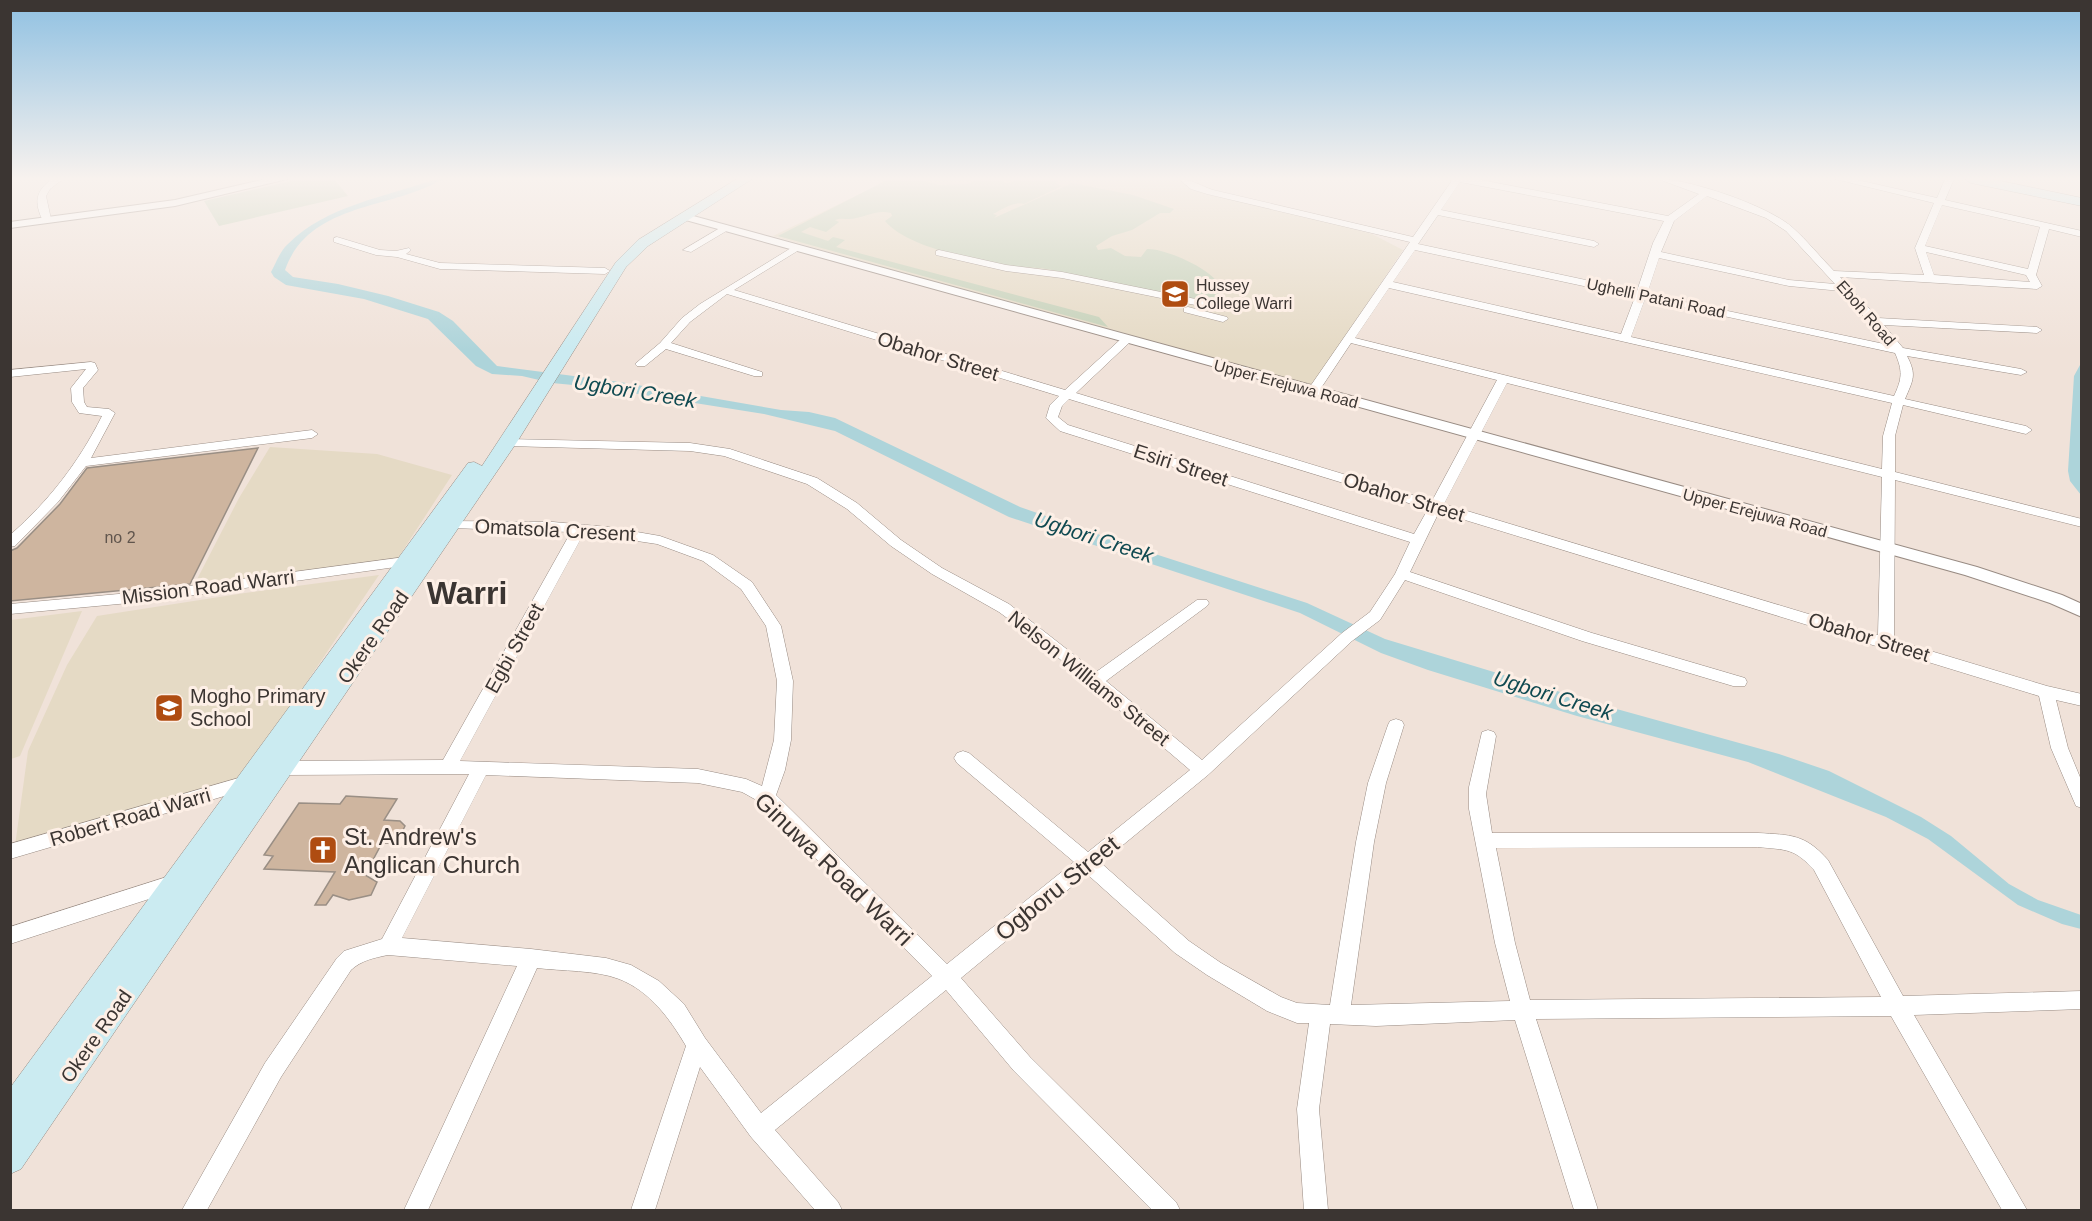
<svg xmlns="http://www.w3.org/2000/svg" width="2092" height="1221" font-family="Helvetica,sans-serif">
  <rect width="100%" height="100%" fill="#f0e2d9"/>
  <path fill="#e5dac5" d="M886,179H1182L1187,184L1372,234L1403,250L1312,386L1135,339L773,236L872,188Z
    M270,447L377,454L452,475L396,561L191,591L239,498Z
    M379,575L240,781L15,846L28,751L67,665L97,616L245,593Z
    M82,611L20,756L11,759V620Z"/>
  <path fill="#c3d0b7" d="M300,179H334L348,196L219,226L204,201Z
    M889,179H916L939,185L968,184L978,179H994L1007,183L1023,179H1055L1058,180L1055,183L1062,186L1024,204C1013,201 1003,209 993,214L997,215L994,218L1072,183L1133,195L1174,209L1170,213H1160L1132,230L1112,236L1096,246L1098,250L1111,248L1125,256L1141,257L1147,249C1164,248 1209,268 1218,283C1223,290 1223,299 1223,307C1165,295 1109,283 1052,270C1038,267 1024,268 1010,266C975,260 906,247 885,221L892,216L891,213C876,209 864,218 850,219C844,219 840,218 835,220L839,222L826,232L810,227L801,232L828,241L833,237L845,240L836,247L1099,317L1108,327L778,236Z"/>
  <path fill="#add4da" d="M436,179H443C391,210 309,202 285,270L293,277L338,284L388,296L439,312L453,321L497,366L620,382L781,410L809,412L835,418L1020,507L1152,553L1307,603L1385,639L1613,708L1779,754L1829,771L1921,817L1951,836L2009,884L2038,900L2081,915V929L2062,924L2018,905L1928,839L1886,817L1748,762L1577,716L1428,670L1381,653L1300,613L1009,517L835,431L764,414L594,387L552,383L522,376L492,374L476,366L428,319L364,299L286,285L274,277L271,272C276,263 280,251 288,244C327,205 386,197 436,179Z
    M2080,365H2081V495L2070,481L2068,471L2074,376Z"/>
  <path fill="#ceb59f" stroke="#9a8f85" stroke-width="1.5" d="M258,448L190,584L10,601V551L17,548L60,504L87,468Z
    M346,796L397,799L384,820L400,821L405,826L400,836L388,843H382L365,875L377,882L371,895L349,900L333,895L326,905H315L335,872L264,869L273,856L264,855L299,803L340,804Z"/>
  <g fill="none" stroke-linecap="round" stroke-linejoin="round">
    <g stroke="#988b83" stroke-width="1">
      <path id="minor" d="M52,179H63L50,189L46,196L51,219L46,222L43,221C34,203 35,191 52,179Z
        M1179,179C1191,179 1201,186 1213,190L1413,237L1453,179H1476L1668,216L1699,194L1658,179C1690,179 1768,206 1792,227C1807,240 1820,257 1834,271L1924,275L1915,248L1934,203L1835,179H1853L1937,198L1945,179H1954L1945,200L2082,231V237L2049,229L2036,275L2042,286L2037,289L1840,277L1878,318L2037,327L2042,330L2037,333L1884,325L1903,348L2021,369L2027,372L2021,375L1907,356C1917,375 1913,380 1905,399L2026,426L2032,430L2026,434L1903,405L1895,436V472L2082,519V527L1895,480L1894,640L2047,686L2082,694V706L2056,700L2068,748L2082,782V808L2076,806L2051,748L2039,696L1439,512L1410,572L1592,633L1745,678L1747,682L1745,686H1733L1582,641L1405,580L1380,620L1352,641L1208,775L1101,863L1189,941L1221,963L1281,997L1297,1003L1330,1005L1356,842L1368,783L1388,725L1390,721L1396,719L1402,721L1404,725L1386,783L1374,842L1351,1005L1510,1001L1495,943L1469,809V787L1482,732L1488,730L1494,732L1496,736L1486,794L1492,833H1758C1791,835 1805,834 1828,860L1903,996L2082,991V1009L1914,1015L2027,1210H2002L1891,1016L1536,1019L1598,1210H1574L1515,1020L1376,1026L1330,1024L1319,1109L1328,1210H1304L1297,1109L1309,1023H1297L1267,1011L1207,975L1175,953L1087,874L961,978L1030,1057L1176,1202L1180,1210H1152L1014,1071L946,990L775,1130L838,1202L842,1210H815L751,1137L700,1067L655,1210H631L686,1046C670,1019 650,991 619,979C596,970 561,971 537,968L428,1210H404L517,966L388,955C374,958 362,960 351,970L281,1077L207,1210H182L265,1063L337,958L344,951L382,939L469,774L283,775L277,773L274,768L277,763L283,761L443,760L571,532L451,528L444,524L446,521L553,522L608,527L660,536L713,555L752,582L781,626L793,681L791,740L785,770L776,795L947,964L1074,862L957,763L954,758L957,753L963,751L969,753L1088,852L1190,770L1041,643L999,612L932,574L891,546L847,509L807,484L724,456L690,451L508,446L502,442L504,439L690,443L730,449L817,478L857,503L901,540L942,568L1009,604L1096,672L1197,600H1207L1209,603L1207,606L1106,681L1202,760L1342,633L1370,612L1395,574L1410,542L1060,431L1046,418L1050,405L1059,396L727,294L690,322L671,343L762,372V376H754L666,349L645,366H637L635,364L660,343L682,318L700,304L796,245L799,246V250L734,290L1065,390L1122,338H1130V342L1076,393L1432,501L1497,380L1351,343L1317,394H1309L1307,391L1410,242L1207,194L1191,189ZM1460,182L1664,221L1653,243L1637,291L1418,244L1438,215L1594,247L1599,244L1594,241L1441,210ZM1707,196L1766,218L1786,231L1835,284L1789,280L1661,252L1674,221ZM1942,205L2040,227L2028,269L1925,246ZM1415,250L1635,297L1621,334L1393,282ZM1926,252L2026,275L2030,282L1934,275ZM1659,258L1789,286L1841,291L1889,345L1647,294ZM1389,288L1892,403L1883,436L1882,469L1355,338ZM1645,299L1895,353C1903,371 1902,379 1894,396L1631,337ZM1507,383L1882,477L1878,635L1444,504ZM1069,399L1428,509L1414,534L1068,425L1058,417L1062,406ZM584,533L657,544L703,561L741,589L766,626L777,681L774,740L762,786L746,779L698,769L460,761ZM486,775L698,783L742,792L760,802L932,976L761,1113L705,1038L684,1004L659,981L631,965L606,958L531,949L402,938ZM1758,847C1787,850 1794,848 1814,870L1881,997L1530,1000L1515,943L1496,848Z
        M725,225L728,226V230L691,252L683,250Z
        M337,237L380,250L396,251L409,248L411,250L406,254L440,263L605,268L610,271L605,274L440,269L397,257L376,255L334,242V238Z
        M939,250L1006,265L1062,272L1225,305L1230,308L1225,311L1062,278L1006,271L936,255V251Z
        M1188,307L1227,317L1228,319L1223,322L1184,312V308Z
        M91,362L95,363L98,370L83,388L84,402L87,407L109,409L115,413L91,458L312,430L318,434L312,438L86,466L58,502L15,546L10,547V535C49,501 79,462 102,416L79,413L72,402L71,388L86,369L10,377V370Z
        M405,557L410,559L412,562L410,565L151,601L10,614V604L151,591Z
        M249,775L255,777L258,782L255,787L10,859V844Z
        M176,874L183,876L185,882L183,888L10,944V927Z"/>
    </g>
    <g stroke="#988b83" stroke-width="2">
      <path id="tertiary" d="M266,179H287L175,206L10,228V222L175,200Z
        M686,214L1977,567L2062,595L2082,604V617L2050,603L1965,575L682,219L680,217Z"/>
    </g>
    <g stroke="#988b83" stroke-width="1">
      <path id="secondary" d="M737,179H752L648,246L626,267L517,442L21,1169L10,1174V1088L468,463L474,462L482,466L616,262L638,240Z
        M1965,179H1991L2082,198V206L1971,183Z"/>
    </g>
    <use href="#minor" fill="#fff" fill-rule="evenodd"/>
    <use href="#tertiary" fill="#fff" fill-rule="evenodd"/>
    <use href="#secondary" fill="#cbebf1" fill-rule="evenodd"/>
  </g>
  <linearGradient id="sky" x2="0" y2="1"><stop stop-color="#90c1e2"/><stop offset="0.51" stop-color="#f8f2ee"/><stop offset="1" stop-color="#f8f2ee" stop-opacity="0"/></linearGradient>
  <rect width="2092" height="350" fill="url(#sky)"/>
  <defs>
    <g id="university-square" transform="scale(1.5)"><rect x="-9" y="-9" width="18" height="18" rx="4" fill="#af4c11" stroke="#fdefe6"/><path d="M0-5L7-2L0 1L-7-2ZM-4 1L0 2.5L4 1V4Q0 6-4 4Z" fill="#fff"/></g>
    <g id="school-square" transform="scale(1.5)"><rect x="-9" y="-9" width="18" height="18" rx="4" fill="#af4c11" stroke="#fdefe6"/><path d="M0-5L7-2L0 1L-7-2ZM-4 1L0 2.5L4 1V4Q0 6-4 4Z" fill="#fff"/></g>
    <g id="church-square" transform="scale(1.5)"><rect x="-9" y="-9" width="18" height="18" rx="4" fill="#af4c11" stroke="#fdefe6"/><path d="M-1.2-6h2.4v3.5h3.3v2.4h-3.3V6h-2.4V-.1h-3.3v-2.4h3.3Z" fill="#fff"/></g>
  </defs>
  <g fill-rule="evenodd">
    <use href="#university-square" x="1175" y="294"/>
    <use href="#school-square" x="169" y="708"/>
    <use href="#church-square" x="323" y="850"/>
  </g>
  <g text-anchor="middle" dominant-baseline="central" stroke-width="6" stroke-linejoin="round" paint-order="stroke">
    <g font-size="16" fill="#3b3532" stroke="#fdefe6" text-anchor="start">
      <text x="1196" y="285">Hussey<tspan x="1196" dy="18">College Warri</tspan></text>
    </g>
    <g font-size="16" fill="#3b3532" stroke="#fdefe6">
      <text transform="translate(1656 298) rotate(12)">Ughelli Patani Road</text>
      <text transform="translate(1866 313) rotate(49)">Eboh Road</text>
      <text transform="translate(1286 384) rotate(15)">Upper Erejuwa Road</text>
      <text transform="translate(1755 513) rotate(15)">Upper Erejuwa Road</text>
    </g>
    <g font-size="16" fill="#60554d">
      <text x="120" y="537">no 2</text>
    </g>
    <g font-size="20" fill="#3b3532" stroke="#fdefe6">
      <text transform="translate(938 356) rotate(17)">Obahor Street</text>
      <text transform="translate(1181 465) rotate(18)">Esiri Street</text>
      <text transform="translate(1404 497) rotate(17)">Obahor Street</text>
      <text transform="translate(555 530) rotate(3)">Omatsola Cresent</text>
      <text transform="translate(208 587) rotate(-7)">Mission Road Warri</text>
      <text transform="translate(373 637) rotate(-55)">Okere Road</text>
      <text transform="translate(1869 637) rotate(17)">Obahor Street</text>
      <text transform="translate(514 648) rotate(-61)">Egbi Street</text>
      <text transform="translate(1089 678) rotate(39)">Nelson Williams Street</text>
      <text transform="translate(130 817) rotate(-16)">Robert Road Warri</text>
      <text transform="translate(96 1036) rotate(-55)">Okere Road</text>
    </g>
    <g font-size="20" fill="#3b3532" stroke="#fdefe6" text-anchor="start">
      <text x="190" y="696">Mogho Primary<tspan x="190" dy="23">School</tspan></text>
    </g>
    <g font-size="21" font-style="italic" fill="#104a51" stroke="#fdefe6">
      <text transform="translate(635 391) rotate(9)">Ugbori Creek</text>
      <text transform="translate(1094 537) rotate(18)">Ugbori Creek</text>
      <text transform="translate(1553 695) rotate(17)">Ugbori Creek</text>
    </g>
    <g font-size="24" fill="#3b3532" stroke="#fdefe6" text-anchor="start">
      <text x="344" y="836">St. Andrew's<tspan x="344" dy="28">Anglican Church</tspan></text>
    </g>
    <g font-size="24" fill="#3b3532" stroke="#fdefe6">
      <text transform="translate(834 869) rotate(44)">Ginuwa Road Warri</text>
      <text transform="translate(1057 888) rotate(-39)">Ogboru Street</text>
    </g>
    <g font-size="32" font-weight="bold" fill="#3b3532" stroke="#fdefe6">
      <text x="467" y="593">Warri</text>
    </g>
  </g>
  <rect width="2092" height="1221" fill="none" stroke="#3b3532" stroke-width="24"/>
</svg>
